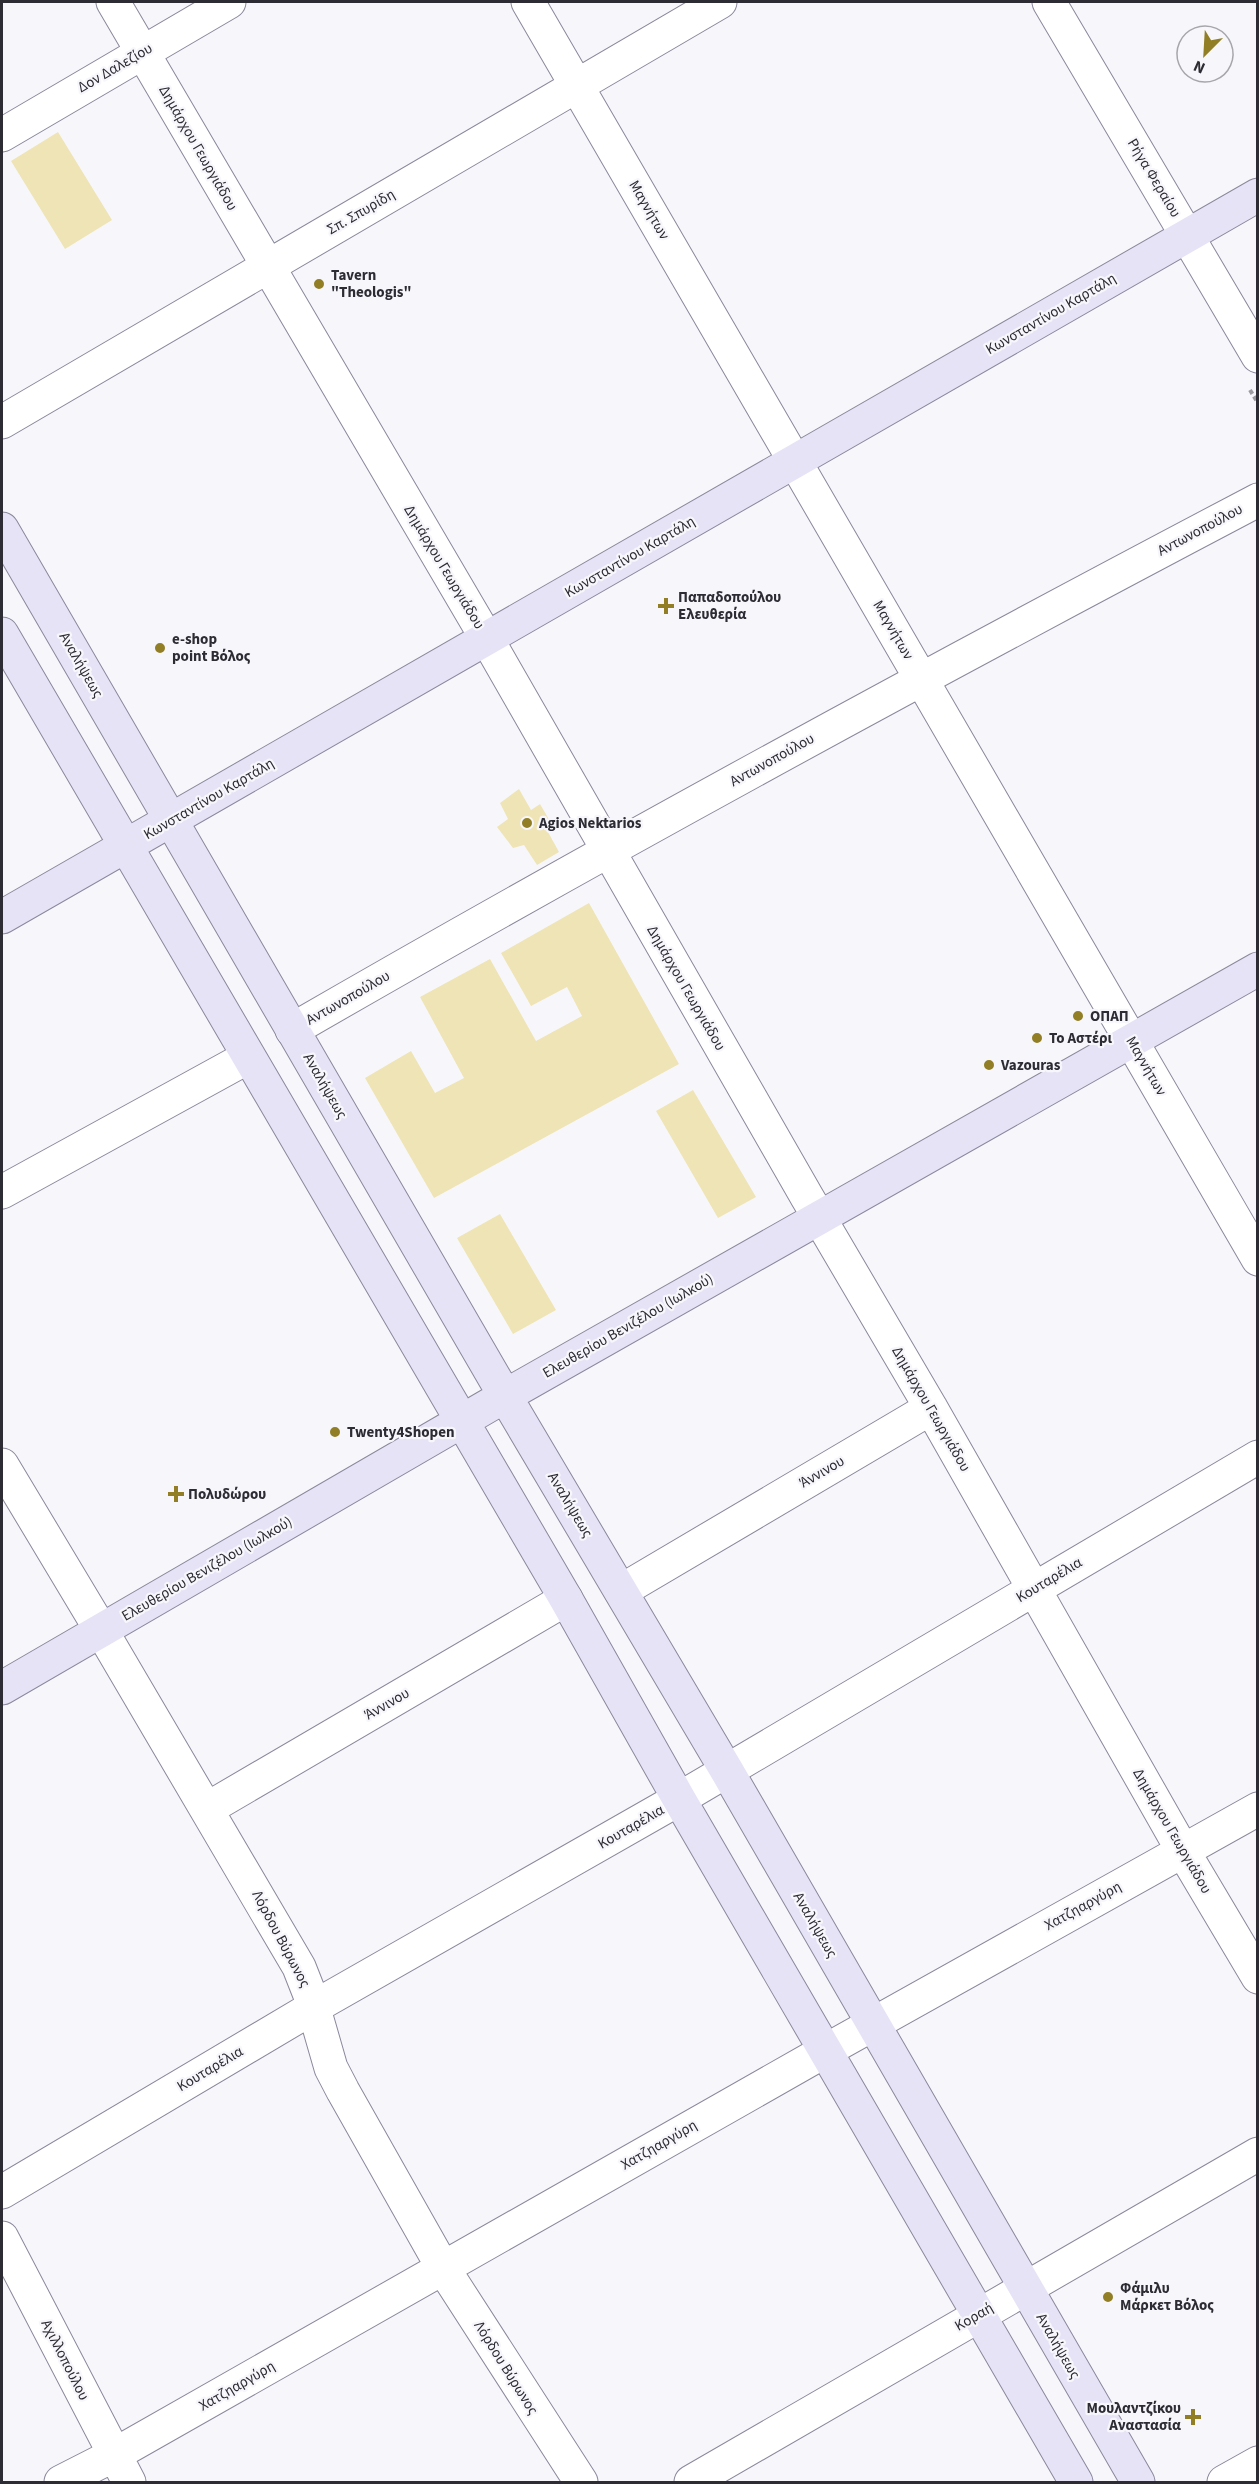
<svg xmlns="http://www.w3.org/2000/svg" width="1259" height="2484" font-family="'Source Sans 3',sans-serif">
  <rect width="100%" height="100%" fill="#f7f7fb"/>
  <path fill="#efe4b5" d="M58,132L112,220L65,249L11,161Z
    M519,789L531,810L540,804L554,828L548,832L559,852L537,865L524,845L513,848L497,827L508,819L500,803Z
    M589,903L679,1064L434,1198L365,1078L411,1051L435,1093L464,1078L420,997L490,959L536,1041L582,1016L567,987L531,1006L501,953Z
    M693,1090L756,1197L718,1218L656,1111Z
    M500,1214L556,1310L513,1334L457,1238Z"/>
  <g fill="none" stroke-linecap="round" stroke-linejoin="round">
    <g stroke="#8a889c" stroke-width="35">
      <path id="street" d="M113,2L487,639L807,1197L931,1408L1183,1851L1258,1977
        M528,2L1258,1259
        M1049,2L1258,356
        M2,135L229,2
        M2,422L720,2
        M292,1030C610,846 933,671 1258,500
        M2,1192L248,1057
        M2,1465L101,1630L299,1967L310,1995L331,2068L343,2091L443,2268L581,2482
        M621,1591L931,1408
        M207,1809L566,1599
        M2,2192L314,2007L679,1799L1258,1457
        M2,2238L129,2482
        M61,2482L114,2455L825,2051L1258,1809
        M691,2482L1258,2154
        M1224,2482L1258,2463"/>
    </g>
    <g stroke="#8a889c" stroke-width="35">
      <path id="secondary" d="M2,529L505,1396L727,1771L1138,2482
        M2,634L566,1599L679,1799L1076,2482
        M2,917L1258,195
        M2,1688L505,1396L1258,969"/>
    </g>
    <path stroke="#9c9ba1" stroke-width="4" stroke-dasharray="4.5 3" stroke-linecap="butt" d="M1250,390L1258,403"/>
    <use href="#street" stroke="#fff" stroke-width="33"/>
    <use href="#secondary" stroke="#e6e3f7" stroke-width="33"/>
  </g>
  <g fill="#917e25" stroke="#f7f7fb" stroke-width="2">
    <circle cx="319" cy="284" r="6"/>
    <path d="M663 597h6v6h6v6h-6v6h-6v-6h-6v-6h6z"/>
    <circle cx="160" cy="648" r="6"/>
    <circle cx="527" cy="823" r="6"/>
    <circle cx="1078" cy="1016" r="6"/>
    <circle cx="1037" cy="1038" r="6"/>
    <circle cx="989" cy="1065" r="6"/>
    <circle cx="335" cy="1432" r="6"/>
    <path d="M173 1485h6v6h6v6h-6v6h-6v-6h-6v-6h6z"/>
    <circle cx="1108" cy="2297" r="6"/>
    <path d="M1190 2408h6v6h6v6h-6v6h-6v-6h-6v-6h6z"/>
  </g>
  <g text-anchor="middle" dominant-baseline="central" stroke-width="4.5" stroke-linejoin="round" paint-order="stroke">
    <g font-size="15" fill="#2d2c34" stroke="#f7f7fb">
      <text transform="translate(115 68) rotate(-30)">Δον Δαλεζίου</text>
      <text transform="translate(198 148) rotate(60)">Δημάρχου Γεωργιάδου</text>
      <text transform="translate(1154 178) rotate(59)">Ρήγα Φεραίου</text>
      <text transform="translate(649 210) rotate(60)">Μαγνήτων</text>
      <text transform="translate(361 212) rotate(-30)">Σπ. Σπυρίδη</text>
      <text transform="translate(1051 314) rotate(-30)">Κωνσταντίνου Καρτάλη</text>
      <text transform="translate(1200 530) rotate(-28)">Αντωνοπούλου</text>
      <text transform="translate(630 557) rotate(-30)">Κωνσταντίνου Καρτάλη</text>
      <text transform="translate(444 567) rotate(59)">Δημάρχου Γεωργιάδου</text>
      <text transform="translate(893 630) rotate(60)">Μαγνήτων</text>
      <text transform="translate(81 665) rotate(60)">Αναλήψεως</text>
      <text transform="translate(772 760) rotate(-29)">Αντωνοπούλου</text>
      <text transform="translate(209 799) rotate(-30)">Κωνσταντίνου Καρτάλη</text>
      <text transform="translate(686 988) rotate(60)">Δημάρχου Γεωργιάδου</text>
      <text transform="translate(348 998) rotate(-30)">Αντωνοπούλου</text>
      <text transform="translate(1146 1066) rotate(60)">Μαγνήτων</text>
      <text transform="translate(325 1086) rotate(60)">Αναλήψεως</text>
      <text transform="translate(628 1326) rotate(-30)">Ελευθερίου Βενιζέλου (Ιωλκού)</text>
      <text transform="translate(931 1409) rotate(60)">Δημάρχου Γεωργιάδου</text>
      <text transform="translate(822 1472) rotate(-30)">Άννινου</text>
      <text transform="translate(570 1505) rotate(59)">Αναλήψεως</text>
      <text transform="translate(207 1569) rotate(-30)">Ελευθερίου Βενιζέλου (Ιωλκού)</text>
      <text transform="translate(1049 1580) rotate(-31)">Κουταρέλια</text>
      <text transform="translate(387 1704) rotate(-30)">Άννινου</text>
      <text transform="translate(631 1827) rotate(-30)">Κουταρέλια</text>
      <text transform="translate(1172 1831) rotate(60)">Δημάρχου Γεωργιάδου</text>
      <text transform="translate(1083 1906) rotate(-29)">Χατζηαργύρη</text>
      <text transform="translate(815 1925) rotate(60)">Αναλήψεως</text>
      <text transform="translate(281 1939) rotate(62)">Λόρδου Βύρωνος</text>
      <text transform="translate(210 2069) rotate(-31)">Κουταρέλια</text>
      <text transform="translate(659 2145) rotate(-30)">Χατζηαργύρη</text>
      <text transform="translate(974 2317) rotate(-30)">Κοραή</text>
      <text transform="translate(1058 2346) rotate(60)">Αναλήψεως</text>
      <text transform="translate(65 2360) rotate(63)">Αχιλλοπούλου</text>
      <text transform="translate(506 2368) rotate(58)">Λόρδου Βύρωνος</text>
      <text transform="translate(237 2386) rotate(-30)">Χατζηαργύρη</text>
    </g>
    <g font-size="15" font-weight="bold" fill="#2d2c34" stroke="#f7f7fb" text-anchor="start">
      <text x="331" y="275">Tavern<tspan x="331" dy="17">"Theologis"</tspan></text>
      <text x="678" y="597">Παπαδοπούλου<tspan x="678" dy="17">Ελευθερία</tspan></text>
      <text x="172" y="639">e-shop<tspan x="172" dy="17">point Βόλος</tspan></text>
      <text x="539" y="823">Agios Nektarios</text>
      <text x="1090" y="1016">ΟΠΑΠ</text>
      <text x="1049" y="1038">Το Αστέρι</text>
      <text x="1001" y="1065">Vazouras</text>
      <text x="347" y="1432">Twenty4Shopen</text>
      <text x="188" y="1494">Πολυδώρου</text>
      <text x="1120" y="2288">Φάμιλυ<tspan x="1120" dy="17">Μάρκετ Βόλος</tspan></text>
      <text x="1181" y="2408" text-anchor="end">Μουλαντζίκου<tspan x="1181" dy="17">Αναστασία</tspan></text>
    </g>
  </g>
  <rect width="1259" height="2484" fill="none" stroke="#2d2c34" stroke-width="6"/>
  <g transform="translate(1205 54) rotate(204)"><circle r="28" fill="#f7f7fb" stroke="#a6a6ab" stroke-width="1.5"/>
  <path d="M0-4.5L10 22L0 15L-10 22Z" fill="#917e25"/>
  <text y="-9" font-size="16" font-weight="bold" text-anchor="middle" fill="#2d2c34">N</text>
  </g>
</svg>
